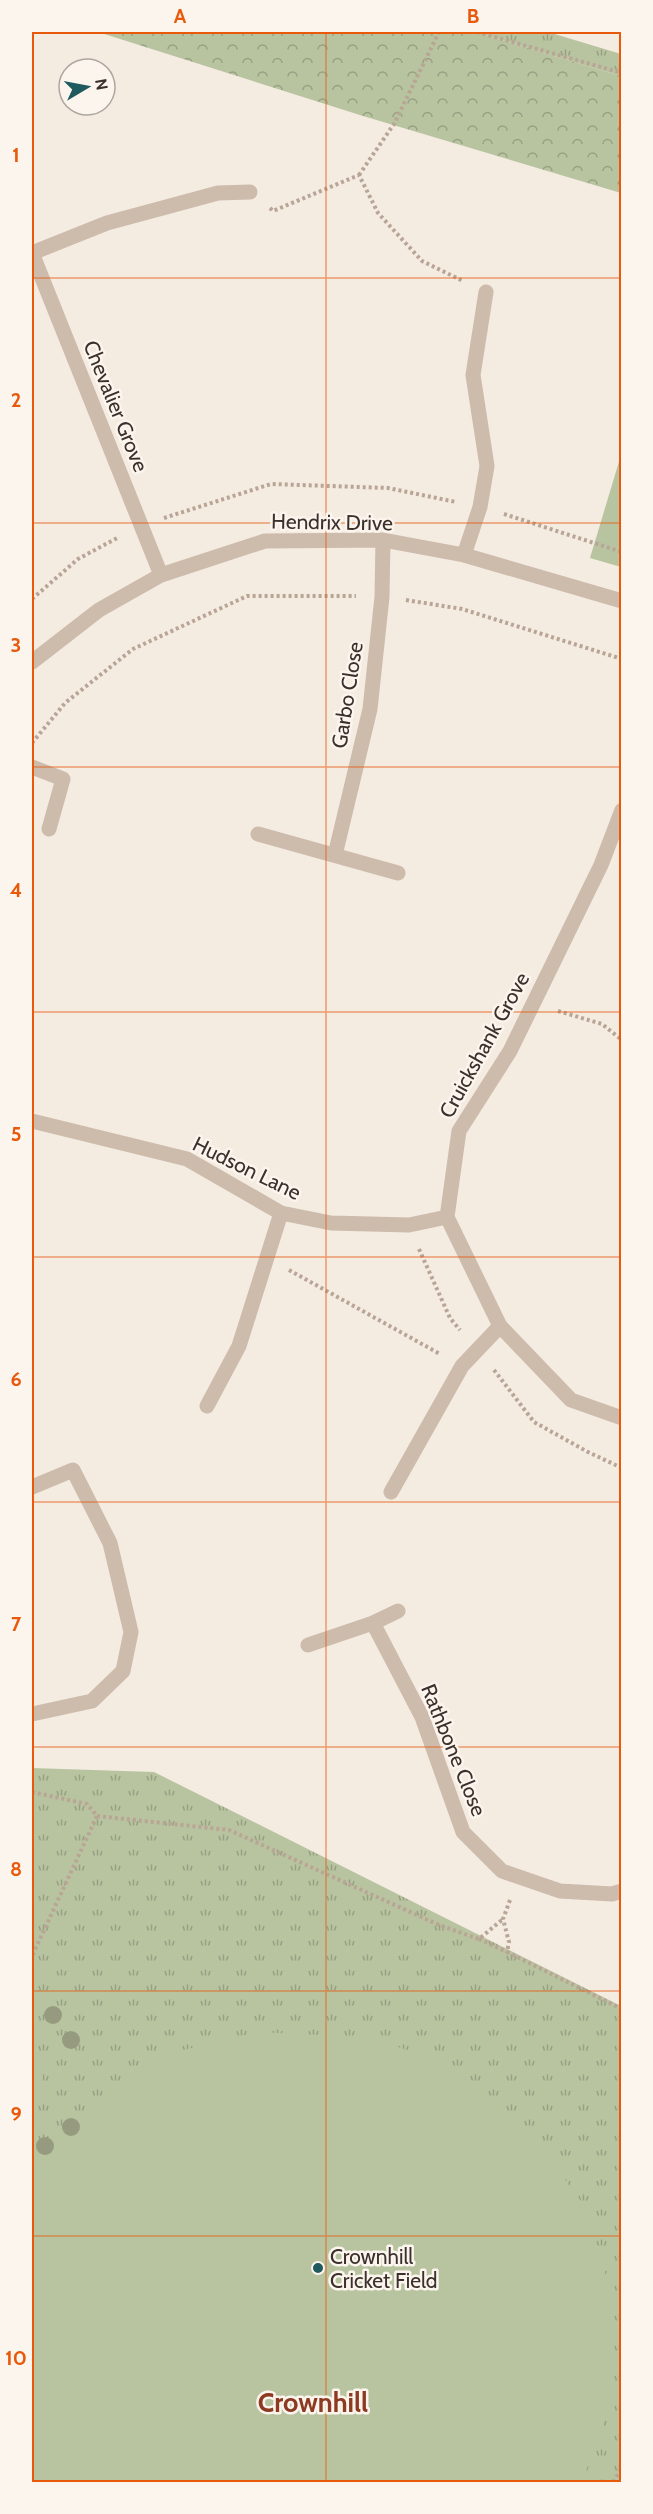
<svg xmlns="http://www.w3.org/2000/svg" width="653" height="2514" font-family="Cabin,sans-serif">
  <defs>
    <pattern id="grass-tufts" width="24" height="20" patternUnits="userSpaceOnUse" patternTransform="scale(1.5)"><rect width="24" height="20" fill="#b8c4a0"/><path d="M3 7l-1-3M5 7V3M7 7l1-3M15 17l-1-3M17 17v-4M19 17l1-3" fill="none" stroke="#97a083"/></pattern>
    <pattern id="forest-crowns" width="20" height="18" patternUnits="userSpaceOnUse" patternTransform="scale(1.5)"><rect width="20" height="18" fill="#b8c4a0"/><path d="M2 6a3 3 0 1 1 6 0M12 15a3 3 0 1 1 6 0" fill="none" stroke="#97a083"/></pattern>
  </defs>
  <rect width="100%" height="100%" fill="#f4ebe1"/>
  <path fill="url(#grass-tufts)" d="M475,32H548L621,54V76Z
    M32,1768L154,1772L621,2006V2482H32Z"/>
  <path fill="url(#forest-crowns)" d="M98,32H475L621,76V193L363,116Z"/>
  <path fill="#b8c4a0" d="M621,455V567L590,558Z
    M257,2032L366,2037L414,2052L465,2079L500,2103L528,2131L587,2209L610,2290L613,2342L611,2403L582,2482H32V2172L84,2111L118,2085L183,2050Z
    M32,2034L36,2037L43,2078L32,2102Z"/>
  <g fill="none" stroke-linecap="round" stroke-linejoin="round">
    <path stroke="#b9a596" stroke-width="4" stroke-dasharray="3 3" stroke-linecap="butt" d="M477,32L622,73
      M359,175L394,124L439,32
      M270,208L273,211L359,175L378,213L422,261L463,281
      M504,514L622,552
      M164,518L271,484L388,488L456,502
      M32,599L78,559L119,537
      M406,600L462,609L622,659
      M32,743L65,703L133,649L247,596H356
      M558,1011L602,1024L622,1040
      M419,1249L450,1318L460,1330
      M289,1270L440,1354
      M494,1370L534,1422L588,1452L622,1468
      M32,1792L87,1804L97,1816L32,1956
      M97,1816L229,1830L439,1925L479,1939L503,1919
      M510,1900L503,1919L509,1942L507,1952L622,2009
      M479,1939L507,1952
      M613,2482L622,2468"/>
    <path stroke="#cdbbac" stroke-width="15" d="M464,555L480,507L487,466L473,375L486,292
      M161,575L32,253L107,223L218,193L250,192
      M32,662L99,610L161,575L265,541L383,540L464,555L622,601
      M32,767L63,779L49,829
      M622,810L601,865L510,1051L459,1131L447,1217L500,1326L571,1400L622,1418
      M258,834L398,873
      M335,855L370,709L382,597L383,540
      M32,1121L187,1159L281,1213L331,1223L409,1225L447,1217
      M207,1406L239,1346L281,1213
      M32,1487L73,1470L110,1543L131,1632L123,1671L92,1701L32,1714
      M391,1492L462,1366L500,1326
      M373,1623L422,1717L463,1832L502,1871L560,1891L612,1894L622,1891
      M308,1645L373,1623L398,1611"/>
  </g>
  <g fill="#969b7f">
    <circle cx="53" cy="2015" r="9"/>
    <circle cx="71" cy="2040" r="9"/>
    <circle cx="71" cy="2127" r="9"/>
    <circle cx="45" cy="2146" r="9"/>
  </g>
  <path fill="none" stroke="#e8590c" stroke-width="1.5" stroke-opacity="0.55" d="M326,32V2482M32,278H622M32,523H622M32,767H622M32,1012H622M32,1257H622M32,1502H622M32,1747H622M32,1991H622M32,2236H622"/>
  <circle fill="#1f5a5e" stroke="#fbf5ee" stroke-width="2" cx="318" cy="2268" r="6"/>
  <g text-anchor="middle" dominant-baseline="central" stroke-width="5" stroke-linejoin="round" paint-order="stroke">
    <g font-size="21" fill="#3b302b" stroke="#fbf5ee">
      <text transform="translate(116 406) rotate(68)">Chevalier Grove</text>
      <text transform="translate(332 522) rotate(1)">Hendrix Drive</text>
      <text transform="translate(347 695) rotate(-81)">Garbo Close</text>
      <text transform="translate(484 1045) rotate(-61)">Cruickshank Grove</text>
      <text transform="translate(247 1168) rotate(26)">Hudson Lane</text>
      <text transform="translate(454 1750) rotate(68)">Rathbone Close</text>
    </g>
    <g font-size="21" fill="#3b302b" stroke="#fbf5ee" text-anchor="start">
      <text x="330" y="2256">Crownhill<tspan x="330" dy="24">Cricket Field</tspan></text>
    </g>
    <g font-size="27" font-weight="bold" fill="#8c3b22" stroke="#fbf5ee">
      <text x="313" y="2402">Crownhill</text>
    </g>
  </g>
  <rect width="653" height="2514" fill="none" stroke="#fbf5ee" stroke-width="66"/>
  <g transform="translate(87 87) rotate(80)"><circle r="28" fill="#fbf5ee" stroke="#aea6a0" stroke-width="1.5"/>
  <path d="M0-4.5L10 22L0 15L-10 22Z" fill="#1f5a5e"/>
  <text y="-9" font-size="16" font-weight="bold" text-anchor="middle" fill="#3b302b">N</text>
  </g>
  <rect x="33" y="33" width="587" height="2448" fill="none" stroke="#e8590c" stroke-width="2"/>
  <g font-size="20" text-anchor="middle" font-weight="bold" fill="#e8590c">
    <text x="180" y="23">A</text>
    <text x="473" y="23">B</text>
    <text x="16" y="162">1</text>
    <text x="16" y="407">2</text>
    <text x="16" y="652">3</text>
    <text x="16" y="897">4</text>
    <text x="16" y="1141">5</text>
    <text x="16" y="1386">6</text>
    <text x="16" y="1631">7</text>
    <text x="16" y="1876">8</text>
    <text x="16" y="2121">9</text>
    <text x="16" y="2365">10</text>
  </g>
</svg>
